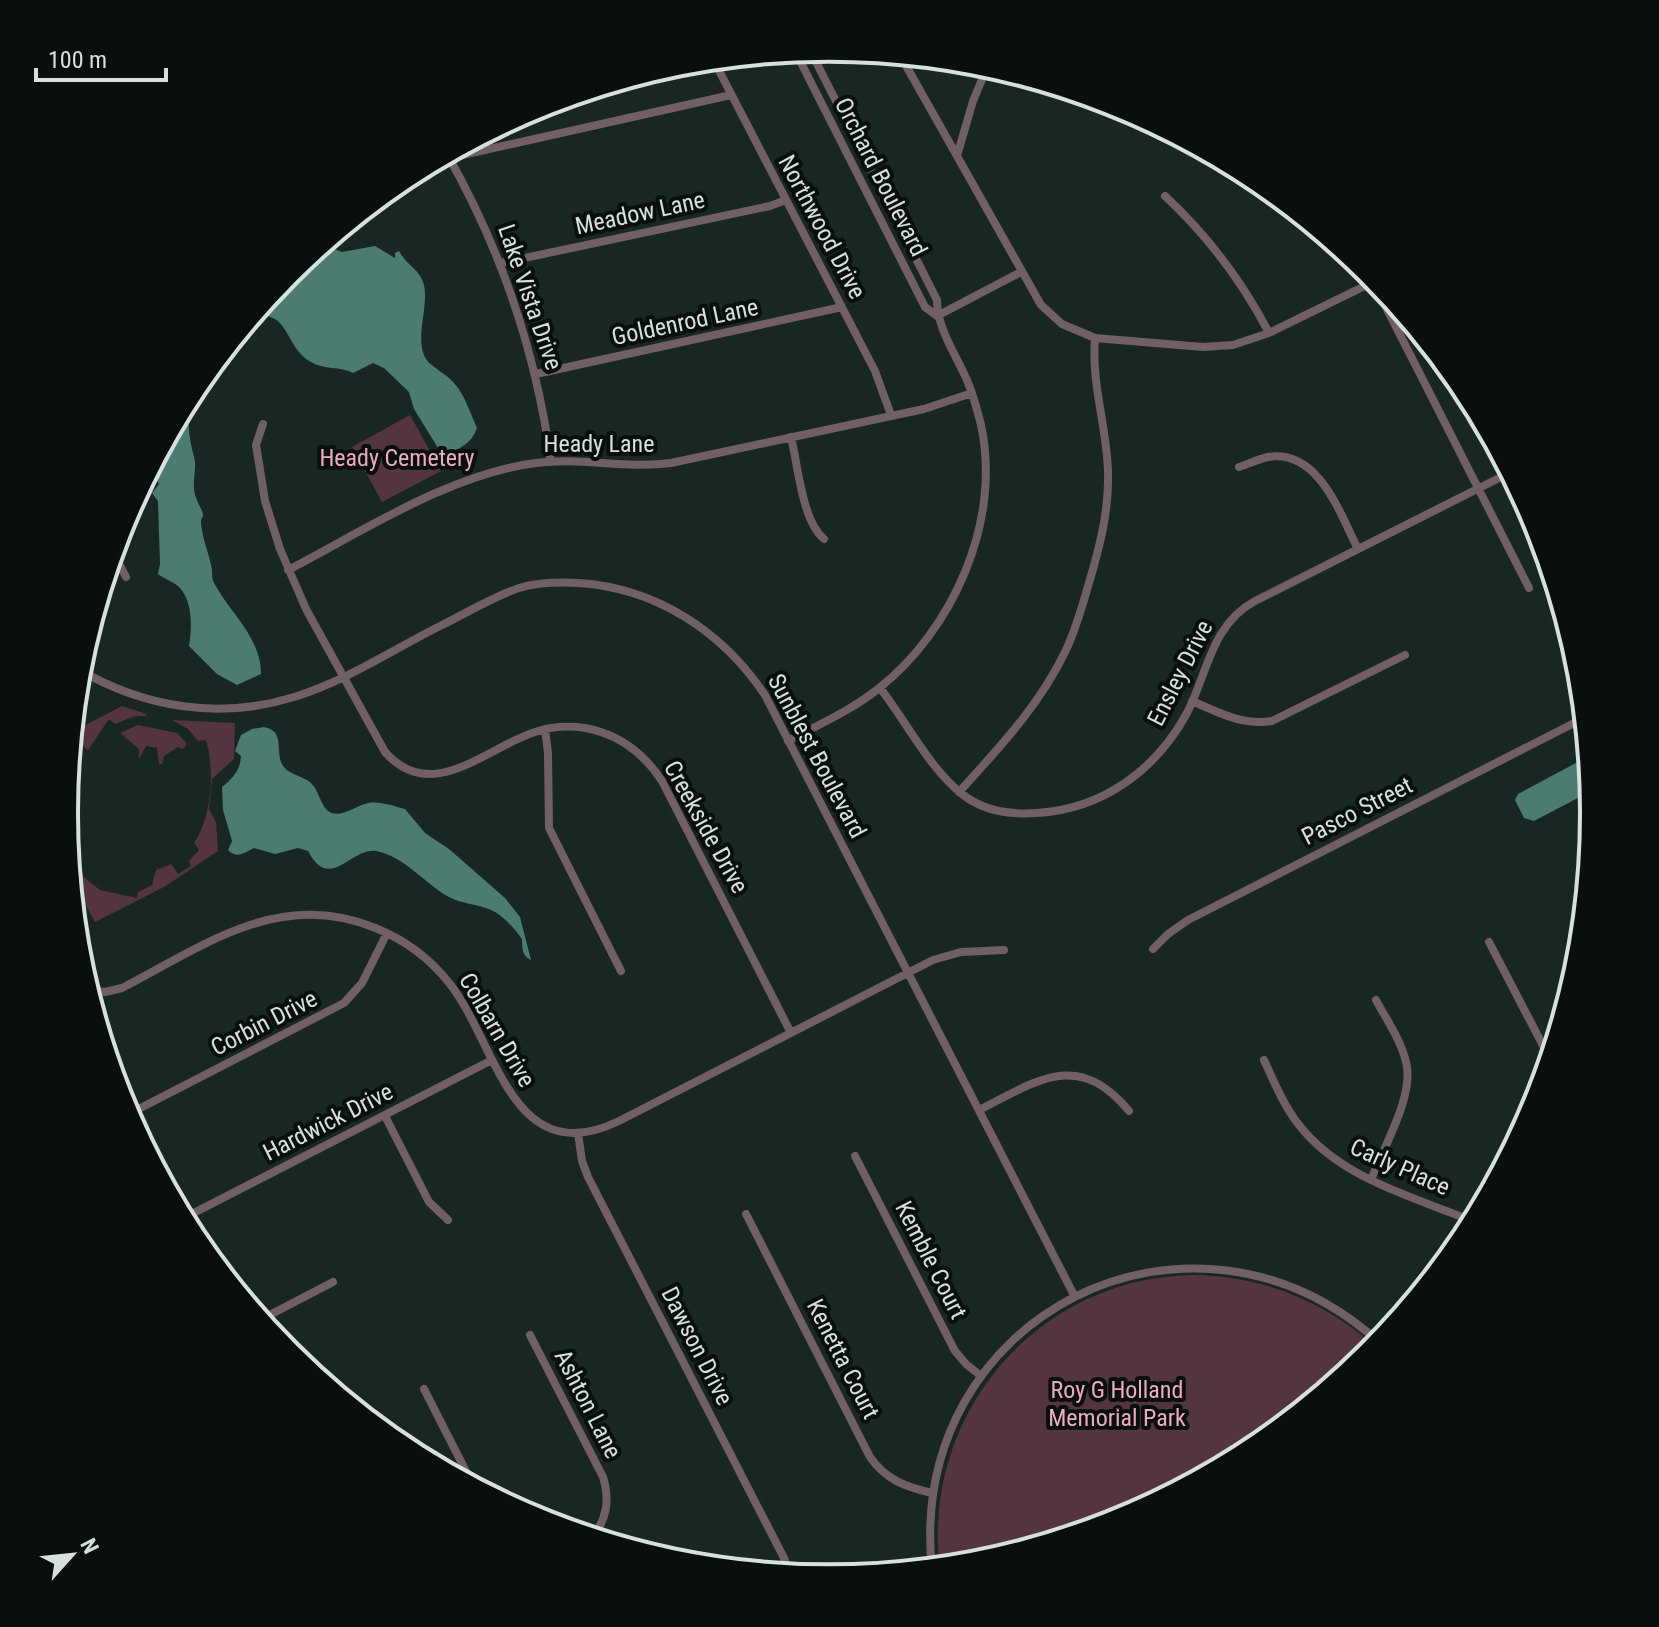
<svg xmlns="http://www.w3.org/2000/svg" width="1659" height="1627" font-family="'Roboto Condensed',sans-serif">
  <rect width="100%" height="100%" fill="#192724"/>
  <path fill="#533440" d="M410,415L441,471L382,502L352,447Z
    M122,706L147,714L146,716H135L115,724L109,719L88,750L74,740L71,746L72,732Z
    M172,720L235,723L234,759L212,779L209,809L216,822L218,851L164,887L95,922L70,877L69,865L100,890L137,898L138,892L152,885L156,870L171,864L178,874L191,866L189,861L199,850L194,843C212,817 215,770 206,740L198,741L188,729Z
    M138,725L177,733L187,744L183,749L178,747L164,756L162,764H159L157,748L146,746L139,759V749L120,733Z
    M1193,1275C1263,1276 1325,1301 1377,1348L1254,1450L1122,1521L978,1564L940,1568C924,1445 998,1327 1115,1288C1141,1279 1167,1276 1193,1275Z"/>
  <path fill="#4c7c71" d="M322,244L342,252L375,246L395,258V253L399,251C406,265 420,269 424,285C429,307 414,339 426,359C430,366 448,375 454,383C465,395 470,413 477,428C472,443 460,449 446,454L438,448L414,409L409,392L384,368L373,363L353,373C340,366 324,370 311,362C294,353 291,335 279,322C275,318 267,316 262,314L251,318L289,272Z
    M245,324L226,358L214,364C209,384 193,399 189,420C188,433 191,445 194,457C197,467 193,477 194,488C194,496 199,504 202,511C205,521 201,513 201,523C202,537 208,551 211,565C213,571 211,577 214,583C230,613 261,637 261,674L237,685L217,674L189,646C192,628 193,603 180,588C175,582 164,579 158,574L160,564L158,501L152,493L159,484L153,473H148L193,388Z
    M264,727C284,731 276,747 281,762C286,775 302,775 311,783C319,791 320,803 327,810C338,821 357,805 368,803C381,801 393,806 405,809L425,833L449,849L505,898L520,917L531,960C522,956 522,948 522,939C514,928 503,915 491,910C478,904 462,904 449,897C425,884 404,856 376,851C351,847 330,893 308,851L298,848L275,854L254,848C244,853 237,859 228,850L232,841L223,810L222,787C233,778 240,771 241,756L235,751L241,735L252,729Z
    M1589,756L1593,790L1534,821L1524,818L1515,800L1518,794Z"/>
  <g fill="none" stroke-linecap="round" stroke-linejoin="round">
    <path stroke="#715f66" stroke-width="8" d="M795,51L925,307L937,316
      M900,55L957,156L973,101L988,65
      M713,59L875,371L891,415
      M447,154C502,251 536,351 551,462
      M957,156L1041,305L1062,324L1095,338L1203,347L1233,345L1269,333L1373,282
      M449,158L731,95
      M1165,196C1208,236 1242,281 1269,333
      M501,263L770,206L786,200
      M1366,268L1529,588
      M937,316L1021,272
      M536,374L842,307
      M263,424L256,445L265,501L280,549L306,609L385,752C432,805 485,748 535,732C556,725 580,725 601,732C628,741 647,758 662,781L791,1033
      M791,437C798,465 802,521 824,539
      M1239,467C1248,464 1258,459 1268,457C1319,449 1340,514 1358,549
      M113,552L126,577
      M288,570C363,531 452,473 536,463C580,457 625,469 671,463L924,409L972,393
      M78,669C144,708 221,720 294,697C346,681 394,649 442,625C467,613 492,597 519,588C538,582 559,582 579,583C656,588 722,631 765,695L1075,1297
      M880,688C906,721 929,768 962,794C983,811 1010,815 1037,813C1103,809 1156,770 1187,713C1208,672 1211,625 1255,601L1511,472
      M1192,701C1217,712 1243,726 1272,721L1405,655
      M545,729L548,753L549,828L621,971
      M788,741C818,725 850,711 878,689C953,630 1002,521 981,425C977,409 973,393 966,378C955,353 937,328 937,300L810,50
      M959,792C999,748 1040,705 1066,650C1078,625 1085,596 1093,569C1102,537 1109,506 1108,472C1107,427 1091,384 1095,338
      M1489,942L1551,1061
      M1153,949L1168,934L1188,920L1586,717
      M87,990L105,992L122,988C171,963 228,925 283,917C346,907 411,934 450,984C497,1044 512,1173 619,1121L933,960L961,952L1004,950
      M1264,1060C1274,1082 1284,1106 1299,1125C1341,1179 1414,1197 1475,1222
      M979,1110C1037,1081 1078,1049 1129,1111
      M127,1115L344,1003L362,983L387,933
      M385,1116L429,1202L448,1220
      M578,1133L582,1161L588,1177L784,1558L789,1575
      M855,1156L955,1351L966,1364L981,1376
      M1371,1180C1383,1148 1415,1095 1406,1062C1401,1040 1386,1019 1376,1000
      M746,1214L870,1457C886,1480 906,1487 932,1493
      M189,1215L216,1267
      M182,1219L492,1060
      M260,1320L333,1282
      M530,1335L603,1477C610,1500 607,1519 592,1538
      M424,1389L474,1487
      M932,1569C905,1315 1192,1172 1380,1343"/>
  </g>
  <g text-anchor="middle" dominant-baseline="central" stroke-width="8" stroke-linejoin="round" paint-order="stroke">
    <g font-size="24" fill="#d7e0de" stroke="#080f0d">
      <text transform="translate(881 177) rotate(63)">Orchard Boulevard</text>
      <text transform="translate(640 213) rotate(-12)">Meadow Lane</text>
      <text transform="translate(822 227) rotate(62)">Northwood Drive</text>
      <text transform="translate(530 297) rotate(71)">Lake Vista Drive</text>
      <text transform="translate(685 322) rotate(-12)">Goldenrod Lane</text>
      <text x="599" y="444">Heady Lane</text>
      <text transform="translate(1180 673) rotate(-63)">Ensley Drive</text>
      <text transform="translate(817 756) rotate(62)">Sunblest Boulevard</text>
      <text transform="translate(1357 811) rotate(-27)">Pasco Street</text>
      <text transform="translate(706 827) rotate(61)">Creekside Drive</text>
      <text transform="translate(264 1023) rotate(-27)">Corbin Drive</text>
      <text transform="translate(497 1030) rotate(60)">Colbarn Drive</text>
      <text transform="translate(328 1122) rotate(-27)">Hardwick Drive</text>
      <text transform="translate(1400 1167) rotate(24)">Carly Place</text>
      <text transform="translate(931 1260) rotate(63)">Kemble Court</text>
      <text transform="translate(697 1346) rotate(63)">Dawson Drive</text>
      <text transform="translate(843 1359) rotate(63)">Kenetta Court</text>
      <text transform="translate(588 1404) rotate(63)">Ashton Lane</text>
    </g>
    <g font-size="24" fill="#eeaac5" stroke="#080f0d">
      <text x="397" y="458">Heady Cemetery</text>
      <text x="1117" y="1390">Roy G Holland<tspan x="1117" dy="28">Memorial Park</tspan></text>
    </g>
  </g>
  <path d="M0 0H1659V1627H0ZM78 813a751 751 0 1 1 1502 0a751 751 0 1 1-1502 0Z" fill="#080f0d" fill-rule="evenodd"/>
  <path fill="none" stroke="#d7e0de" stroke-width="4" d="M78 813a751 751 0 1 1 1502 0a751 751 0 1 1-1502 0Z"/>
  <g transform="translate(72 1555) rotate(63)" stroke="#080f0d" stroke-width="6" paint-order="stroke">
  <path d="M0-6L14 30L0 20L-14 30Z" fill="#d7e0de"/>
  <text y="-12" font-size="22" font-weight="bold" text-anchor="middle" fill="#d7e0de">N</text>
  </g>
  <path d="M36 68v12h130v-12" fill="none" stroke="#d7e0de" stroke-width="4"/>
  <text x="48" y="68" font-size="24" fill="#d7e0de" stroke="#080f0d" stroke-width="6" paint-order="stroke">100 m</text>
</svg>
